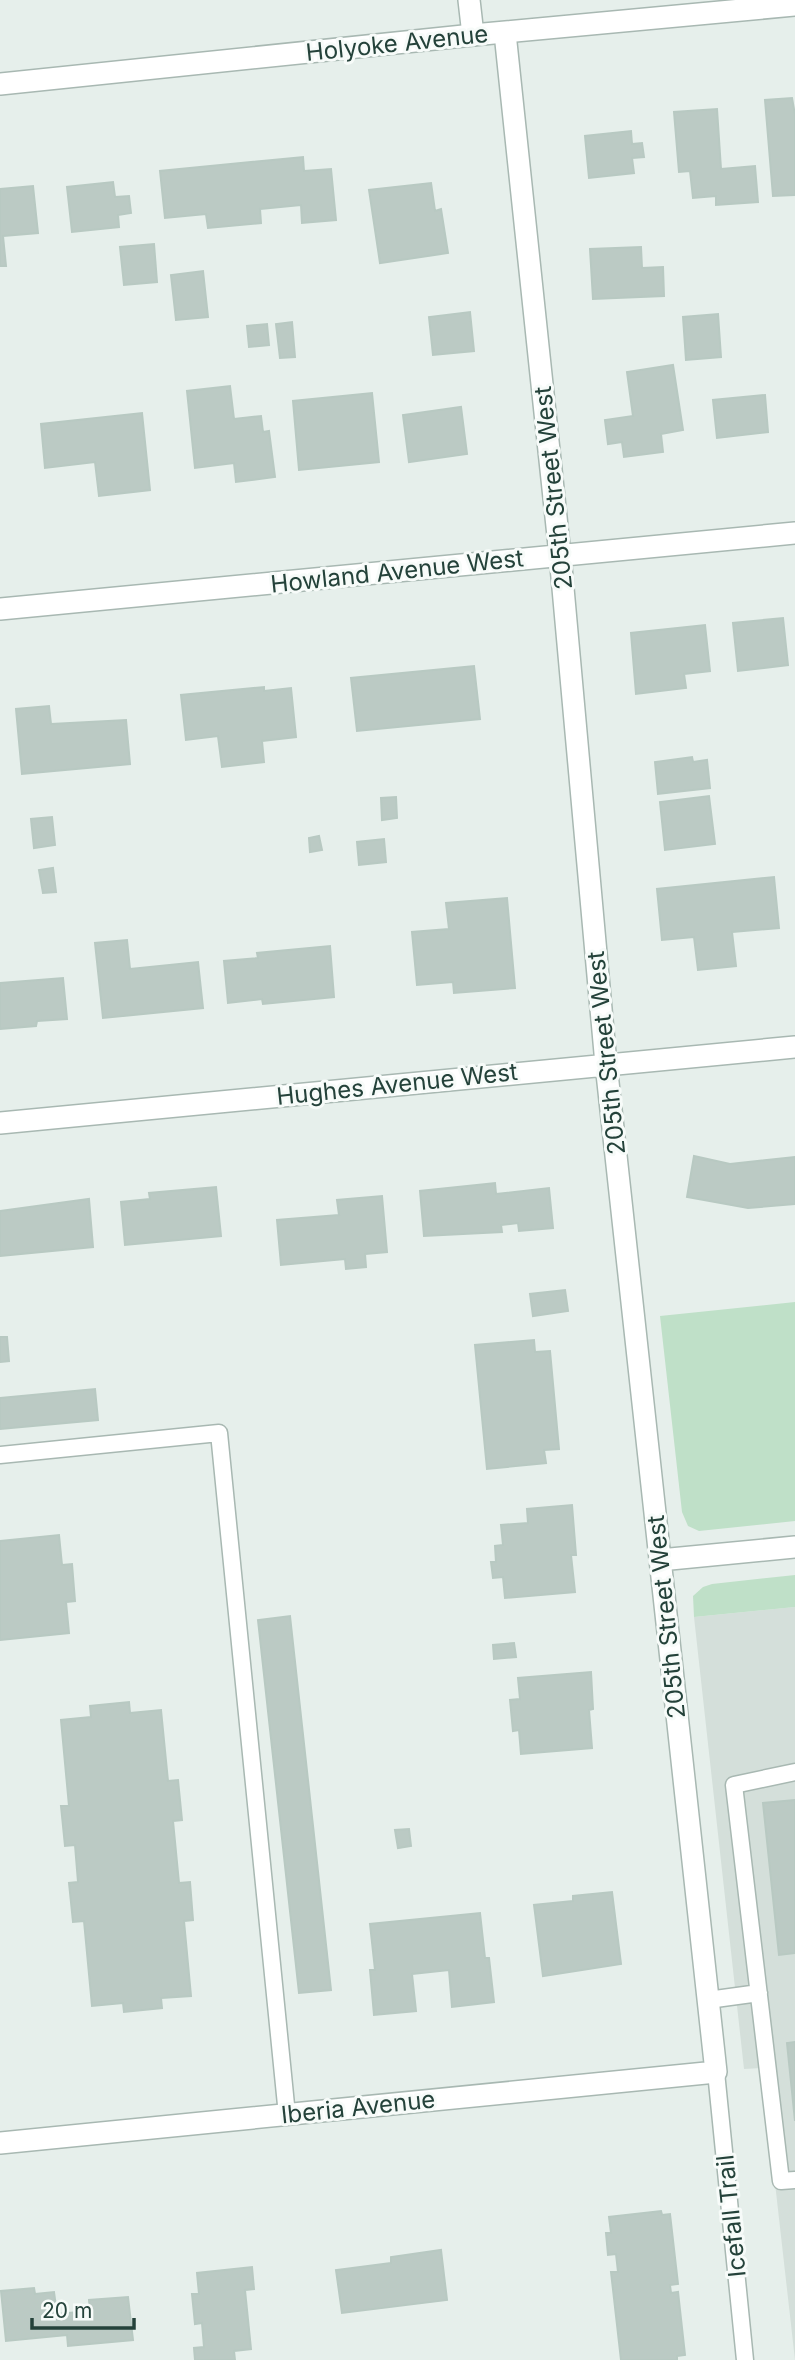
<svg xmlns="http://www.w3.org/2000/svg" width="795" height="2360" font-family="Inter,sans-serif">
  <rect width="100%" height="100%" fill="#e6efeb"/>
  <path fill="#d4dfda" d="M795,1607V2360L762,2068L744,2069L694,1617Z"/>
  <path fill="#bfe0c8" d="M795,1302V1521L699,1531L688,1526L682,1512L660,1316Z
    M795,1575V1607L694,1617L693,1596L703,1587L712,1584Z"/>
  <path fill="#bbcac4" stroke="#b8c9c2" stroke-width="2" d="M792,98L795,115V195L773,196L765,100Z
    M717,109L721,169L755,166L758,202L716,205V196L693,198L690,171L679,172L674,112Z
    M631,131L632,144L642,143L644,157L632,158L634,173L589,178L585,136Z
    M303,157L304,171L331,169L336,220L302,223L301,205L260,209L261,223L208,228L206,214L165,218L160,171Z
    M113,182L115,197L129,196L131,213L118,215L119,227L72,232L67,187Z
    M431,183L435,211L441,209L448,253L380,263L369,190Z
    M33,186L38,233L3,236L6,266H0V189Z
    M154,244L157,282L124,285L120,247Z
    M641,247L642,268L663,267L664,296L593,299L590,249Z
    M203,271L208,317L176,320L171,275Z
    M470,312L474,351L433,355L429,317Z
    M718,314L721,357L686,360L683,317Z
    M292,322L295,357L280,358L276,324Z
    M267,324L269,345L249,347L247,326Z
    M673,365L683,430L661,434L663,452L624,457L622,442L608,444L605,420L633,416L627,372Z
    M230,386L234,419L261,416L263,432L269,431L275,477L236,482L234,463L195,468L187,391Z
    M372,393L379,462L299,470L293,401Z
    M765,395L768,432L717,438L713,400Z
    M461,407L467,454L409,462L403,415Z
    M142,413L150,490L99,496L95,462L45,468L41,424Z
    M783,618L788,665L738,671L733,623Z
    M705,625L710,671L684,674L686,688L636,694L631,633Z
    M474,666L480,719L357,731L351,678Z
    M264,687V691L291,688L296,737L262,741L264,762L222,767L218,736L186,740L181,695Z
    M49,706L51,724L126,720L130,764L22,774L16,709Z
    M692,757L693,762L707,760L710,788L658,794L655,762Z
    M709,796L715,844L665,850L660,802Z
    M396,797L397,818L382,820L381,798Z
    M52,817L55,845L34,848L31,819Z
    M319,836L322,850L310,852L309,838Z
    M384,839L386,862L359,865L357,842Z
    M53,868L56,892L43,893L39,870Z
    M774,877L779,928L732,932L736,966L698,970L694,937L662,940L657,889Z
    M507,898L515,988L454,993L453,982L417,985L412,932L449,929L446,903Z
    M127,940L130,969L198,962L203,1008L103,1018L95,943Z
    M330,946L334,997L263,1004L262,999L228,1003L224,961L258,958L257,953Z
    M63,978L67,1019L37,1021L36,1026L0,1029V983Z
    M694,1156L730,1164L795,1157V1204L748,1208L687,1197Z
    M495,1183L496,1194L549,1188L553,1228L519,1231L518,1223L501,1225L502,1232L424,1236L420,1191Z
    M216,1187L221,1236L125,1245L121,1202L150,1199L149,1193Z
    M382,1196L387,1252L365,1254L366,1267L346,1269L345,1259L281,1265L277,1220L339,1215L337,1200Z
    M89,1199L93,1247L0,1256V1211Z
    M565,1290L568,1311L533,1316L530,1294Z
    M0,1337H7L9,1361L0,1362Z
    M534,1340L535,1352L550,1351L559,1449L544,1450L546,1463L487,1469L475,1345Z
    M95,1389L98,1420L0,1429V1398Z
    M572,1505L576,1555H571L575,1592L505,1598L503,1577L493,1578L491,1562H496L495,1546L503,1545L501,1525L528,1523L527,1509Z
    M59,1535L62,1565L72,1564L75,1601L66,1602L69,1633L0,1640V1541Z
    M290,1616L331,1990L299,1993L258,1620Z
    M514,1643L516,1657L494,1659L493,1645Z
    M591,1672L593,1709L589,1710L592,1748L521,1754L519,1730L513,1731L510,1700L520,1699L518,1678Z
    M129,1702L130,1713L161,1710L168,1781L178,1780L182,1820L173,1821L179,1883L190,1882L193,1920L184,1921L191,1996L161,1998L162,2008L124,2012L123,2003L92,2006L84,1921L73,1922L69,1883L78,1882L75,1845L65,1846L61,1806H69L61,1720L91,1717L90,1706Z
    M795,1800V1953L779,1955L763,1803Z
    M409,1829L411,1846L398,1848L395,1830Z
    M612,1892L621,1964L543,1976L534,1905L573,1901V1896Z
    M480,1913L485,1958H489L494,2002L452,2007L449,1970L412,1974L416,2011L374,2015L370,1970H375L370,1924Z
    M795,2042V2121L787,2043Z
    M661,2211L662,2215L670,2214L678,2284L670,2285L671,2293L678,2292L685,2355L677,2356V2360H621L611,2272H618L616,2254L608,2255L606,2233H611L609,2217Z
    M441,2250L447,2300L342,2313L336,2270L391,2263V2257Z
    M252,2267L254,2289L245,2290L251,2349L234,2351L235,2360H195L194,2348L204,2347L202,2323L195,2324L192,2294H199L197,2273Z
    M34,2288L35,2294L54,2292L57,2314L90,2311L89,2300L128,2297L133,2340L68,2346L67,2335L6,2341L1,2291Z"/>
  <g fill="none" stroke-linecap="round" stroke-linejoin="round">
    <g stroke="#a8b8b2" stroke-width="19">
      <path id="service" d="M0,1455L219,1433L287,2115
        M795,1772L734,1785L781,2181L795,2180
        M708,2000L759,1993
        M716,2072L745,2360"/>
    </g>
    <g stroke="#a8b8b2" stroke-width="24">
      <path id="minor" d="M469,0L473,35
        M0,609L795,533
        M0,1123L795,1047
        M660,1560L795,1547
        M0,2143L716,2072L606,1064L560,555L505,33"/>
    </g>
    <g stroke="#a8b8b2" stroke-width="24">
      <path id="tertiary" d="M0,84L473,35L795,5"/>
    </g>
    <use href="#service" stroke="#fff" stroke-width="16"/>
    <use href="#minor" stroke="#fff" stroke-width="21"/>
    <use href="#tertiary" stroke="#fff" stroke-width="21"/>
  </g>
  <g text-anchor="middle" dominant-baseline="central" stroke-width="6" stroke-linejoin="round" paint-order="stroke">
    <g font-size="24" fill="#24423a" stroke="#f7fbf9">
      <text transform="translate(397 43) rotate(-6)">Holyoke Avenue</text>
      <text transform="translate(553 488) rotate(-96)">205th Street West</text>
      <text transform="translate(397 571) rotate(-6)">Howland Avenue West</text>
      <text transform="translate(606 1053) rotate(-96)">205th Street West</text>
      <text transform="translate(397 1084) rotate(-6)">Hughes Avenue West</text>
      <text transform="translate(666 1617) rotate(-96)">205th Street West</text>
      <text transform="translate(358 2107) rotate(-6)">Iberia Avenue</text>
      <text transform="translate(731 2216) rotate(-96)">Icefall Trail</text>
    </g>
  </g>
  <path d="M32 2318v10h102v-10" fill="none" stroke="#24423a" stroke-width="3.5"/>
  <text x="42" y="2318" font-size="21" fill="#24423a" stroke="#f7fbf9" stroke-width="5" paint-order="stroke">20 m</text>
</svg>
